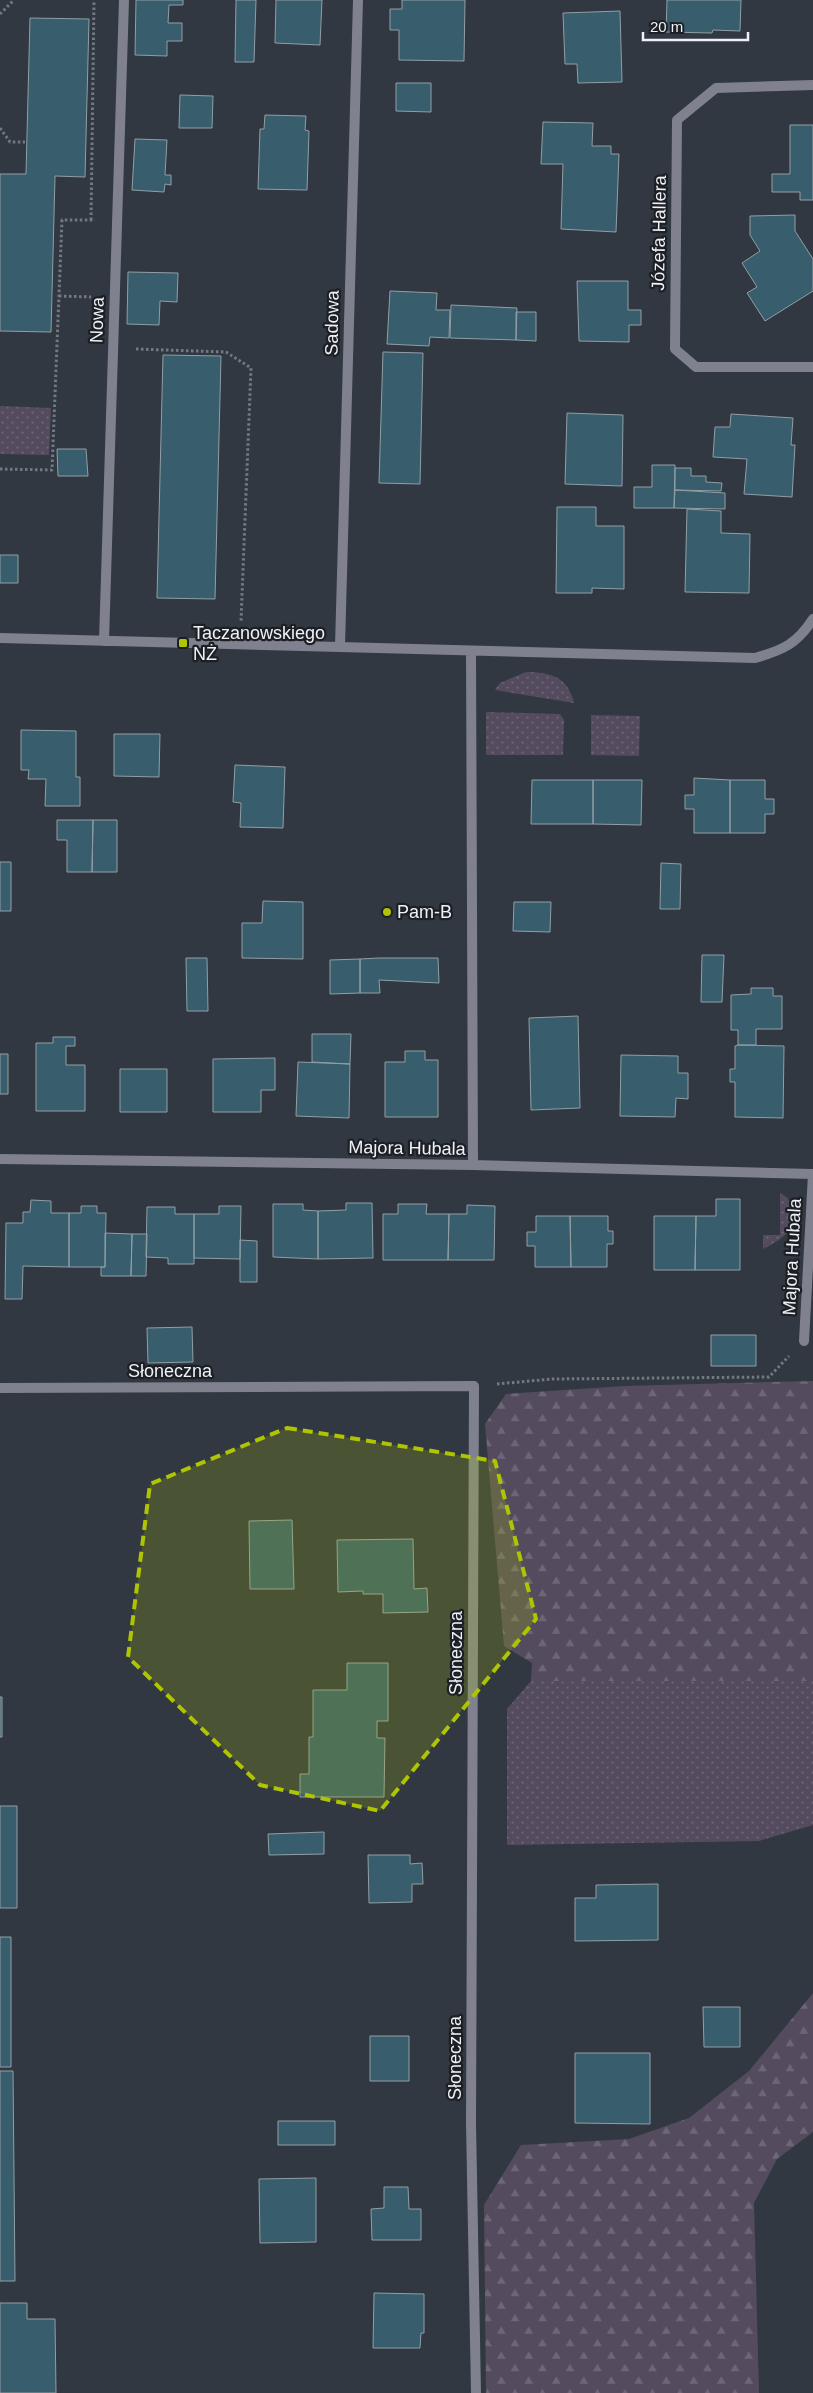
<svg xmlns="http://www.w3.org/2000/svg" width="813" height="2393" font-family="Helvetica,sans-serif">
  <defs>
    <pattern id="grass-dots" width="8" height="8" patternUnits="userSpaceOnUse" patternTransform="scale(1.25)"><rect width="8" height="8" fill="#544c5e"/><path d="M2 2h.1M6 6h.1" fill="none" stroke="#6d6676" stroke-width="1.8" stroke-linecap="round"/></pattern>
    <pattern id="forest-firs" width="22" height="20" patternUnits="userSpaceOnUse" patternTransform="scale(1.25)"><rect width="22" height="20" fill="#544c5e"/><path d="M5 1l3.5 6h-7zM16 11l3.5 6h-7z" fill="#6d6676"/></pattern>
  </defs>
  <rect width="100%" height="100%" fill="#313841"/>
  <path fill="url(#grass-dots)" d="M0,406L51,408L49,455L0,454Z
    M526,672C551,672 568,677 574,703L495,690L500,683Z
    M486,712L560,714L564,720L563,755H486Z
    M591,715L640,716L639,756L591,755Z
    M780,1193C787,1196 790,1201 793,1208C801,1229 778,1241 763,1249V1235H780Z
    M739,1680L813,1681V1825L759,1841L507,1845V1709L531,1681Z"/>
  <path fill="url(#forest-firs)" d="M813,1381V1681H531L532,1663L504,1646L485,1424L506,1394L625,1386Z
    M813,1993V2132L777,2159L754,2203L759,2393H486L484,2205L521,2145L629,2139L689,2118L749,2071Z"/>
  <path fill="#385d6c" stroke="#919fa5" d="M136,0H183V5H169L168,23H182V41H167V56L135,55Z
    M236,0H256L254,62H235Z
    M276,0H322L320,45L275,43Z
    M402,0H465L464,61L399,60V30H390V9H402Z
    M667,0H741L740,31L713,30L712,33L666,32Z
    M620,11L622,82L578,83L577,64H565L563,13Z
    M30,18L89,19L85,177L55,176L51,332L0,331V174H26Z
    M396,83H431V112L396,111Z
    M180,95L213,96L212,128H179Z
    M265,115L306,116L305,130L309,131L307,190L258,189L260,129H264Z
    M543,122L593,123L592,146H611V154H619L616,232L561,229L563,164H541Z
    M790,125H813V200H800V192H772V174H790Z
    M135,139L167,140L165,175H171V185L165,184L164,192L132,190Z
    M795,215V231L813,259V291L765,321L747,293L757,287L742,263L760,251L750,235V216Z
    M128,272L178,273L177,302L160,301L159,325L127,324Z
    M577,281H628V310H641V325H629V342L579,341Z
    M390,291L437,293L436,310H450L449,338L430,337L429,346L387,344Z
    M451,305L517,308L516,340L450,338Z
    M516,312H536V341L516,340Z
    M383,352L423,353L420,484L379,483Z
    M163,355L221,356L215,599L157,598Z
    M567,413L623,415L622,486L565,484Z
    M731,414L793,418L791,445H795L792,497L744,494L747,459L713,457L715,427H730Z
    M57,449H86L88,476H58Z
    M652,465H675L674,508H634V487H652Z
    M675,468H691V476H706V482L722,483L721,491L675,490Z
    M675,490L725,493V509L674,508Z
    M557,507H596V526H624V589L592,588V593H556Z
    M687,509L721,511V533L750,534L749,593L685,592Z
    M0,555H18V583H0Z
    M21,730L76,731V777H80V806H45L46,779H28L29,770H21Z
    M114,734H160L159,777L114,776Z
    M235,765L285,767L283,828L240,827L241,803L233,802Z
    M694,778L730,780V833H694V809H685V795H694Z
    M532,780H593V824H531Z
    M593,780H642L641,825L593,824Z
    M730,780H765V799H774V814H765V833H730Z
    M57,820H93L92,872H67V840H57Z
    M93,820H117V872H92Z
    M0,862H11V911H0Z
    M661,863L681,864L680,909H660Z
    M263,901L303,902V959L242,958V923H262Z
    M514,902H551L550,932L513,931Z
    M702,955H724L722,1002H701Z
    M186,958H207L208,1011H187Z
    M379,958H438L439,983L379,980L380,993H360V959Z
    M360,959V993L330,994V960Z
    M751,988H773V996H782V1029H756V1045H738V1030H731V995L751,994Z
    M578,1016L580,1108L531,1110L529,1018Z
    M312,1034H351L350,1064L312,1062Z
    M53,1037H75V1046H66V1065H85V1111H36V1043H53Z
    M738,1045L784,1046L783,1118L735,1117V1082H730V1069H735V1046Z
    M405,1051H425V1060H438V1117H385V1062H405Z
    M0,1054H8V1094H0Z
    M621,1055L678,1056V1073H688V1099L676,1098L675,1117L620,1116Z
    M275,1058V1090H261V1112H213V1059Z
    M298,1062L350,1064L349,1118L296,1116Z
    M120,1069H167V1112H120Z
    M716,1199H740V1270H695L696,1216H716Z
    M31,1200L51,1201V1213H69V1267L23,1266L22,1299H5L6,1223H23V1212H30Z
    M346,1203H372L373,1258L318,1259V1211L346,1210Z
    M273,1204H303V1210L318,1211V1259L273,1257Z
    M398,1204H427L426,1214H449L448,1260H383V1214H398Z
    M467,1205L495,1206L494,1260H448L449,1214H467Z
    M81,1206H97V1213H106L105,1267H69V1213H81Z
    M219,1206H241L240,1259L194,1258V1214H219Z
    M147,1207H175V1214H194V1264H168V1258L146,1257Z
    M536,1216H570L571,1267H535V1246H527V1232H536Z
    M570,1216H608V1231H613V1244H607V1267H571Z
    M654,1216H696L695,1270H654Z
    M105,1233L132,1234L131,1276H101V1267H105Z
    M132,1234H147L146,1276H131Z
    M240,1240L257,1241V1282H240Z
    M192,1327L193,1362L148,1363L147,1328Z
    M711,1335H756V1366H711Z
    M292,1520L294,1589H250L249,1521Z
    M413,1539L414,1589L427,1588L428,1612L383,1613V1594H363V1591L338,1592L337,1540Z
    M347,1663H388V1721H377V1738H385L384,1797H300V1774H309V1737H313V1690H347Z
    M0,1697H2V1737H0Z
    M0,1806H17V1908H0Z
    M324,1832V1854L269,1855L268,1834Z
    M368,1855H410V1864L422,1863L423,1884H412V1902L369,1903Z
    M658,1884V1940L575,1941V1898H596V1885Z
    M0,1937H11V2067H0Z
    M703,2007H740V2047H704Z
    M370,2036H409V2081H370Z
    M575,2053H650V2124L575,2123Z
    M0,2071H13L15,2281H0Z
    M278,2121H335V2145H278Z
    M316,2178V2242L260,2243L259,2179Z
    M384,2187H408L409,2209H421V2240H372L371,2209L384,2208Z
    M374,2293L424,2294V2333H421L420,2348H373Z
    M0,2303H27V2319H55L56,2393H0Z"/>
  <g fill="none" stroke-linecap="round" stroke-linejoin="round">
    <path stroke="#737981" stroke-width="3" stroke-dasharray="2.5 2.5" stroke-linecap="butt" d="M0,14L14,0
      M0,128L10,142H25
      M91,220L94,0
      M59,296L91,297
      M136,349L226,352L251,368L241,621
      M0,469L52,470L62,220H95
      M497,1384L552,1379L769,1377L789,1356"/>
    <path stroke="#7f818f" stroke-width="10" d="M813,85L716,88L677,120L675,349L696,367H813
      M0,638L755,658C783,650 797,644 813,619
      M104,641L124,0
      M340,646L358,0
      M471,651L473,1165
      M0,1159L473,1165L813,1174L804,1341
      M0,1388L474,1386L471,2123L476,2393"/>
  </g>
  <path fill="#b0c502" fill-opacity="0.2" stroke="#b0c502" stroke-width="4" stroke-dasharray="10 6" stroke-linejoin="round" d="M287,1428L495,1461L536,1619L380,1811L260,1785L128,1657L150,1484Z"/>
  <g fill="#b0c502" stroke="#1c1f23" stroke-width="2">
    <rect x="178" y="638" width="10" height="10" rx="2.5"/>
    <circle cx="387" cy="912" r="5"/>
  </g>
  <g text-anchor="middle" dominant-baseline="central" stroke-width="4.5" stroke-linejoin="round" paint-order="stroke">
    <g font-size="18" fill="#eef2f8" stroke="#1c1f23">
      <text transform="translate(659 233) rotate(-89)">Józefa Hallera</text>
      <text transform="translate(97 320) rotate(-88)">Nowa</text>
      <text transform="translate(332 323) rotate(-89)">Sadowa</text>
      <text transform="translate(407 1148) rotate(1)">Majora Hubala</text>
      <text transform="translate(792 1257) rotate(-87)">Majora Hubala</text>
      <text x="170" y="1371">Słoneczna</text>
      <text transform="translate(456 1653) rotate(-90)">Słoneczna</text>
      <text transform="translate(455 2058) rotate(-90)">Słoneczna</text>
    </g>
    <g font-size="18" fill="#eef2f8" stroke="#1c1f23" text-anchor="start">
      <text x="193" y="633">Taczanowskiego<tspan x="193" dy="21">NŻ</tspan></text>
      <text x="397" y="912">Pam-B</text>
    </g>
  </g>
  <path d="M643 32v8h105v-8" fill="none" stroke="#eef2f8" stroke-width="2.5"/>
  <text x="650" y="32" font-size="15" fill="#eef2f8" stroke="#1c1f23" stroke-width="4" paint-order="stroke">20 m</text>
</svg>
